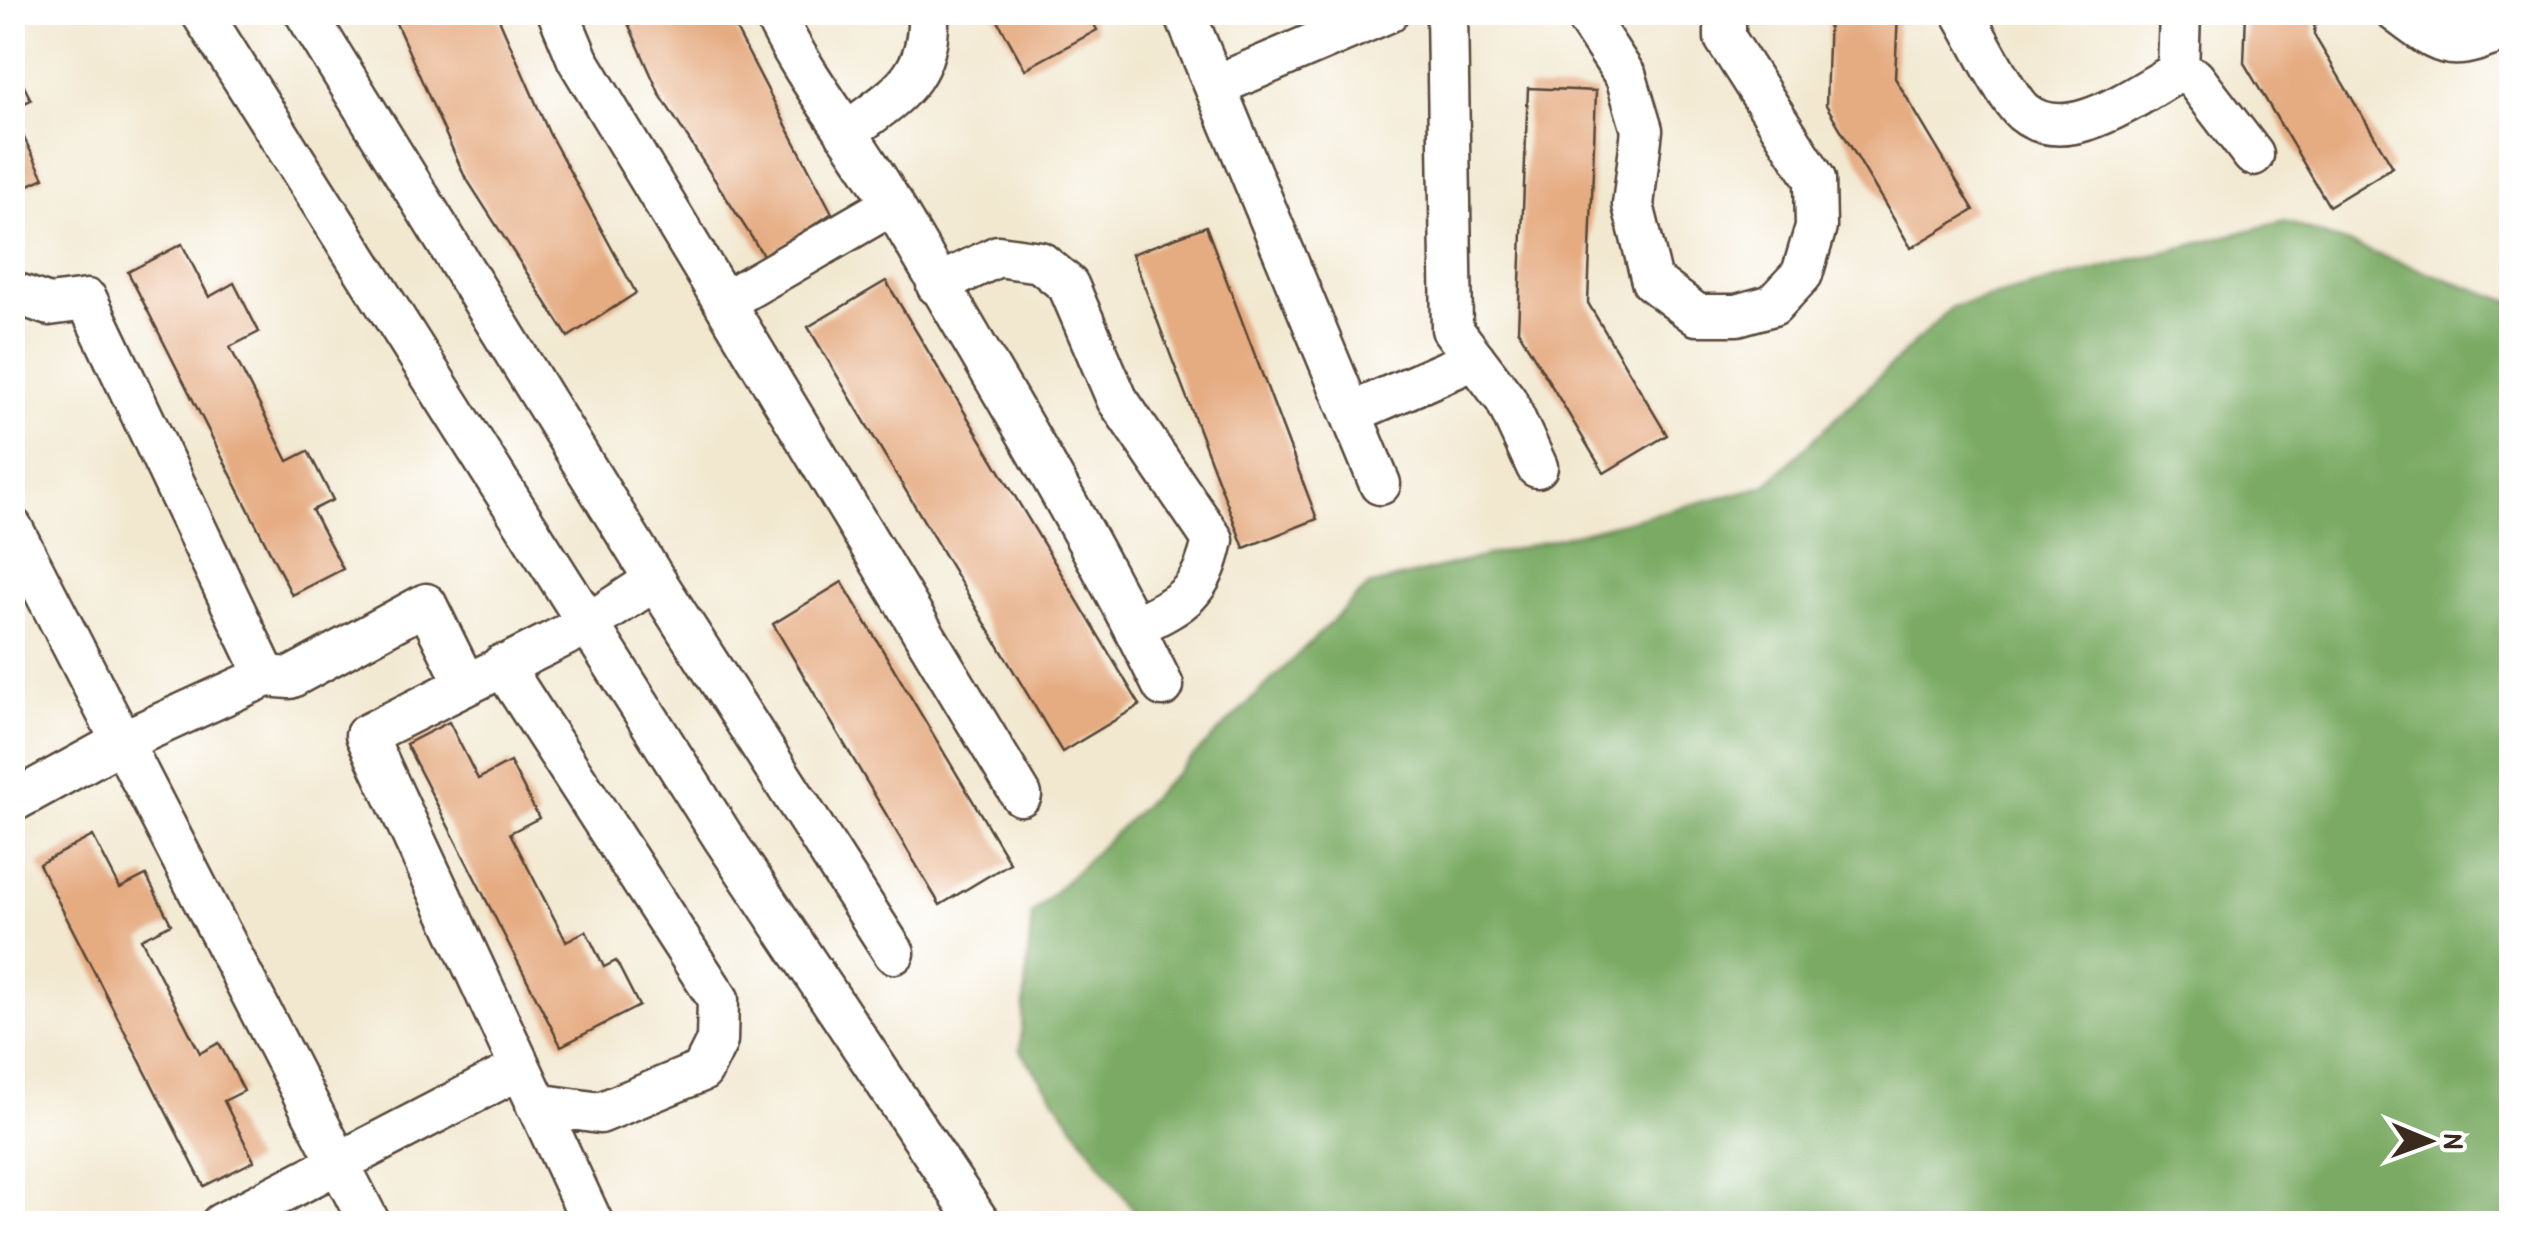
<svg xmlns="http://www.w3.org/2000/svg" width="2524" height="1236" font-family="'Patrick Hand',sans-serif">
  <rect width="100%" height="100%" fill="#fff"/>
  <filter id="ink" filterUnits="userSpaceOnUse"><feTurbulence type="fractalNoise" baseFrequency=".01" numOctaves="2"/><feDisplacementMap in="SourceGraphic" scale="20" xChannelSelector="R" yChannelSelector="G"/><feConvolveMatrix kernelMatrix="1 2 1 2 8 2 1 2 1" color-interpolation-filters="sRGB"/></filter>
  <filter id="wash" filterUnits="userSpaceOnUse"><feTurbulence type="fractalNoise" baseFrequency=".0048" numOctaves="4" result="noise"/><feDisplacementMap in="SourceGraphic" scale="40" xChannelSelector="R" yChannelSelector="G"/><feGaussianBlur stdDeviation="2.25" result="paint"/><feColorMatrix in="noise" values="0 0 0 0 0 0 0 0 0 0 0 0 0 0 0 0 0 1.4 0 .05"/><feComposite in="paint" operator="in"/></filter>
  <g filter="url(#wash)">
    <rect width="100%" height="100%" fill="#f2e8d0"/>
    <path fill="#7aaa64" stroke="#5a6a41" stroke-width="2.5" d="M2284,221L2511,302V1223H1143L1020,1050L1032,914L1368,586L1765,486L1952,307Z"/>
    <g id="blocks">
      <path fill="#e5ab81" d="M391,12H496L549,133L636,293L568,337L464,175Z
        M623,12H727L832,213L765,258L660,95Z
        M993,12H1088L1097,30L1025,69Z
        M1829,12H1898L1895,78L1974,210L1911,248L1826,105Z
        M2246,12H2315L2314,35L2393,167L2329,206L2244,63Z
        M12,63L31,100L12,109Z
        M1528,88L1596,91L1588,303L1667,435L1604,473L1518,330Z
        M12,114L44,178L12,193Z
        M1206,226L1317,519L1244,548L1132,254Z
        M182,244L209,297L234,283L259,332L230,347L288,461L308,451L333,500L312,510L343,569L292,595L128,272Z
        M886,281L1140,705L1062,752L808,327Z
        M842,582L1010,863L940,905L773,624Z
        M449,722L478,779L510,762L539,818L510,833L566,941L586,931L604,967L616,961L639,1006L561,1046L406,744Z
        M93,836L120,888L146,875L171,924L141,939L200,1053L219,1043L244,1091L224,1101L254,1161L204,1186L39,864Z"/>
    </g>
  </g>
  <g filter="url(#ink)">
    <use href="#blocks" fill-opacity="0" stroke="#564639" stroke-width="2.5"/>
    <g fill="none" stroke-linecap="round" stroke-linejoin="round">
      <g stroke="#564639" stroke-width="45">
        <path id="minor" d="M201,12L723,837L980,1224
          M305,12L655,580L894,953
          M558,12L578,60L1021,795
          M773,12C806,82 856,140 894,207C986,364 1083,522 1163,686
          M1184,12L1380,484
          M1447,12L1452,329L1506,400L1537,467
          M1583,12L1626,77L1642,130L1633,205L1652,281L1697,315H1737L1773,305L1802,274L1816,227L1815,179L1725,38V12
          M1962,12C1976,35 2006,97 2023,112C2068,149 2137,94 2178,72L2194,78L2253,155
          M2396,12C2448,52 2451,52 2512,27
          M2178,72L2180,12
          M1215,86L1388,12
          M846,133C894,96 931,81 928,12
          M937,285L998,256L1040,262L1068,285L1117,399L1213,540C1201,595 1182,603 1134,627
          M12,292L49,305L87,300L266,676
          M724,302L893,204
          M1351,413L1475,359
          M12,528L370,1224
          M502,665L718,999L717,1041L702,1071L600,1113L536,1104
          M12,802L125,740L266,676L290,678L426,604L465,683
          M221,1224L519,1069
          M593,1224L366,735L588,624L655,580"/>
      </g>
      <use href="#minor" stroke="#fff" stroke-width="40"/>
    </g>
  </g>
  <rect width="2524" height="1236" fill="none" stroke="#fff" stroke-width="50"/>
  <g transform="translate(2429 1141) rotate(91)" stroke="#ffffff" stroke-width="8" paint-order="stroke">
  <path d="M0-8L18 38L0 25L-18 38Z" fill="#3b2a1e"/>
  <text y="-15" font-size="28" font-weight="bold" text-anchor="middle" fill="#3b2a1e">N</text>
  </g>
</svg>
